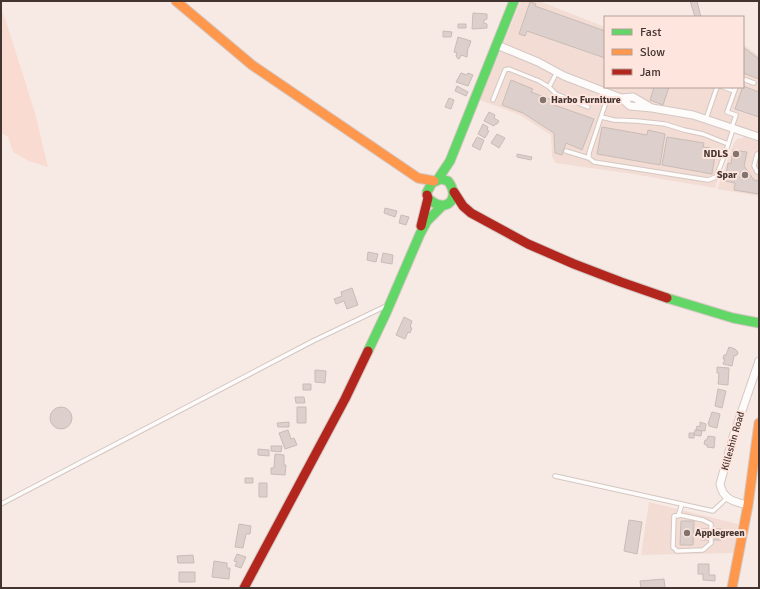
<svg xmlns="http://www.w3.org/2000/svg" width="760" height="589" font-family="Signika,sans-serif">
  <rect width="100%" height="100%" fill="#f7eae5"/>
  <path fill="#f2dcd4" d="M521,1H539L605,27V87H743V44L759,56V139L735,130L715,188L627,173L555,163L552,156L551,135L520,115L480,100Z
    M745,137L759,142V196L717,189L734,143L737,139Z
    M649,502L738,524L734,553L641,555Z"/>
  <path fill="#f9dbd1" d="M1,11L5,18L35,113L48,167L29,161L13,152L8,137L1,133Z"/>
  <path fill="#ddd0cc" stroke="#c9bcb7" d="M690,1H697L701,17H695Z
    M530,2L536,4L535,6L605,31V58L527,31L525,36L519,34Z
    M473,13L487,14V19L484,20V23L487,24V28L472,29Z
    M458,24H466V28H458Z
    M443,31L452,32L451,37H443Z
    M458,37L471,41L469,47H468L467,57L461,55L460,58L458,59L456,56L457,53L454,52Z
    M743,47L759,59V79L743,73L744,66H743Z
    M461,73L467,75L468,73L473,75L468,86L456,82Z
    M511,80L533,89L531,92L555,101L554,105L594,119L582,150L566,143L562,155L555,153L554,133L523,113L502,105Z
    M457,86L468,92L466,96L455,91Z
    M743,86L759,92V117L735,109Z
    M654,87H669L663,105L650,100Z
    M449,98L454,100L451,109L445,107Z
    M489,112L495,115L494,118L499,121L497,124H495L494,126L484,121Z
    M483,124L488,127L487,130L489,131L485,138L478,134Z
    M602,127L647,135L648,130L665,134L660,165L597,154Z
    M497,134L505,138L499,148L491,143Z
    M477,137L484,140L480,150L472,146Z
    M667,137L704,143L703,147L716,149L712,174L662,165Z
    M733,150L747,152L744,166L754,180L759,181V194L734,190L735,183L725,181L728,163L731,164Z
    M517,154L532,157L531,160L517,157Z
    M385,208L397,211L395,217L384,213Z
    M401,215L409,217L406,225L399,223Z
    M368,252L378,254L376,262L367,260Z
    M383,253L393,255L392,264L381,262Z
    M352,288L358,305L347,309L344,301L336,304L334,299L342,296L341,292Z
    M404,317L412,321L410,327L412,328L410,333L408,332L405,339L396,335Z
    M729,347L735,349L738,352L737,355L734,356L732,366L723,364L725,359H723L724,355H726Z
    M717,367L729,368L728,385L718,384L719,373H717Z
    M315,370L326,371L325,383L315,382Z
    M303,384H311V390H303Z
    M718,389L726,391L722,408L715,406Z
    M295,397H304L305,403H296Z
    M297,407H306V423H297Z
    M50 418a11 11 0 1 1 22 0a11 11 0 1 1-22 0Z
    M712,412L720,414L717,428L709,426V425L708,424Z
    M289,422V427H278L277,423Z
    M700,422L706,424L705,431L696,430L697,426L700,427Z
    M288,430L291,439L294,438L297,445L285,449L279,433Z
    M695,430L702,431L701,436L694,435Z
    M689,433H694V438H689Z
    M708,436L715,437L714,448L707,447V445L704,444L705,440H707Z
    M271,446H282L281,452L271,451Z
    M258,449L269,450V456L258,455Z
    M275,454L284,455V465H286L285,475L271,474V468H274Z
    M245,478H253V483H245Z
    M259,483H267V497H259Z
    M629,520L642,522L637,554L624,551Z
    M681,521H694L693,545H680Z
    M239,524L251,526L250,534H246L243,548L235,547Z
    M701,529H721V540H701Z
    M237,554L246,557L241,568L235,566L237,562L234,561Z
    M193,555L194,563H178L177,556Z
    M214,561L227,563V568H230L229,579L212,577Z
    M698,564H709V575H715V581L703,580V574H698Z
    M179,572H195V582H179Z
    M664,579L665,588H641L640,581Z"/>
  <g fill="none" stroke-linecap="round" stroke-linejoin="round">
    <g stroke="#d4c7c2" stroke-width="5.5">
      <path id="lane" d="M743,79L754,83
        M549,87L557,72
        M723,87L734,91
        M493,100L505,70L509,69L539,81L549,87L556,94L588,107
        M601,117L614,120L637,121L665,124L684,130L703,134L728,144
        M706,119L717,87
        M732,127L736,115L727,112L736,87
        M566,151L589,158L594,162L708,180L716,177L725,154L733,129
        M759,154H757L754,166L757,172H759
        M589,158V153L609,93
        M555,476L713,511L727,498
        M1,504L313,341L386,306
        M680,515L703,520L711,524V543L703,550L677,551L673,547L674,516Z
        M678,516L682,504"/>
    </g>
    <g stroke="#d4c7c2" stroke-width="9">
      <path id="street" d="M497,45L538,62L564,76L621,98L630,106L652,108L693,115L759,137
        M621,98L633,97L650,107
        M748,505C735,502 723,500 720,484L733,437L759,361"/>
    </g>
    <g stroke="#d4c7c2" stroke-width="11">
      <path id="fast" d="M438,179L450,161L514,1
        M427,192L432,183L441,179L448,181C462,199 445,215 428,198
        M667,298L733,318L759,323
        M368,351L386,313L420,234L427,221L442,206"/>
    </g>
    <g stroke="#d4c7c2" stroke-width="11">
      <path id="slow" d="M176,1L252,65L418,178L434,181
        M732,588L748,505L759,423"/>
    </g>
    <g stroke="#d4c7c2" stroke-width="11">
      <path id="jam" d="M454,192L463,206L471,213L528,244L574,264L621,282L667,298
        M421,226L428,198L427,195
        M244,588L345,399L368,351"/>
    </g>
    <use href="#lane" stroke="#fefcfb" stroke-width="3.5"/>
    <use href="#street" stroke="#fefcfb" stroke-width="7"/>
    <use href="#fast" stroke="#63d668" stroke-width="9"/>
    <use href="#slow" stroke="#ff974d" stroke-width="9"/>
    <use href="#jam" stroke="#b3261e" stroke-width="9"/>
  </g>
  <g fill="#83746f" stroke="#fee6de" stroke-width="1.5">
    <circle cx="543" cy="100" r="4"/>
    <circle cx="736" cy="154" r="4"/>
    <circle cx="745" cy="175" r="4"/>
    <circle cx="687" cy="533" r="4"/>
  </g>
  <g text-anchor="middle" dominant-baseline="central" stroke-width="4" stroke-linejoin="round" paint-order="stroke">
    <g font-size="10" font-weight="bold" fill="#44342f" stroke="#fee6de" text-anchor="start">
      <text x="551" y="100">Harbo Furniture</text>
      <text x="728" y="154" text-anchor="end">NDLS</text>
      <text x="737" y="175" text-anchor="end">Spar</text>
      <text x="695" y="533">Applegreen</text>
    </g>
    <g font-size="10" fill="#44342f" stroke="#fee6de">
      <text transform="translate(733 441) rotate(-74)">Killeshin Road</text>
    </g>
  </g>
  <rect width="760" height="589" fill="none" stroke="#44342f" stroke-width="4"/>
  <rect x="604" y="16" width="140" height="72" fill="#fee6de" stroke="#b49f98"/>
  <rect x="612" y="29" width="20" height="6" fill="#63d668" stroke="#b49f98"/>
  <text x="640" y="36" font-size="12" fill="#44342f">Fast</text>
  <rect x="612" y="49" width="20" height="6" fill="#ff974d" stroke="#b49f98"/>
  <text x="640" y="56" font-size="12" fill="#44342f">Slow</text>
  <rect x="612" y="69" width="20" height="6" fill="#b3261e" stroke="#b49f98"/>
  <text x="640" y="76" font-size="12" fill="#44342f">Jam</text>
</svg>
